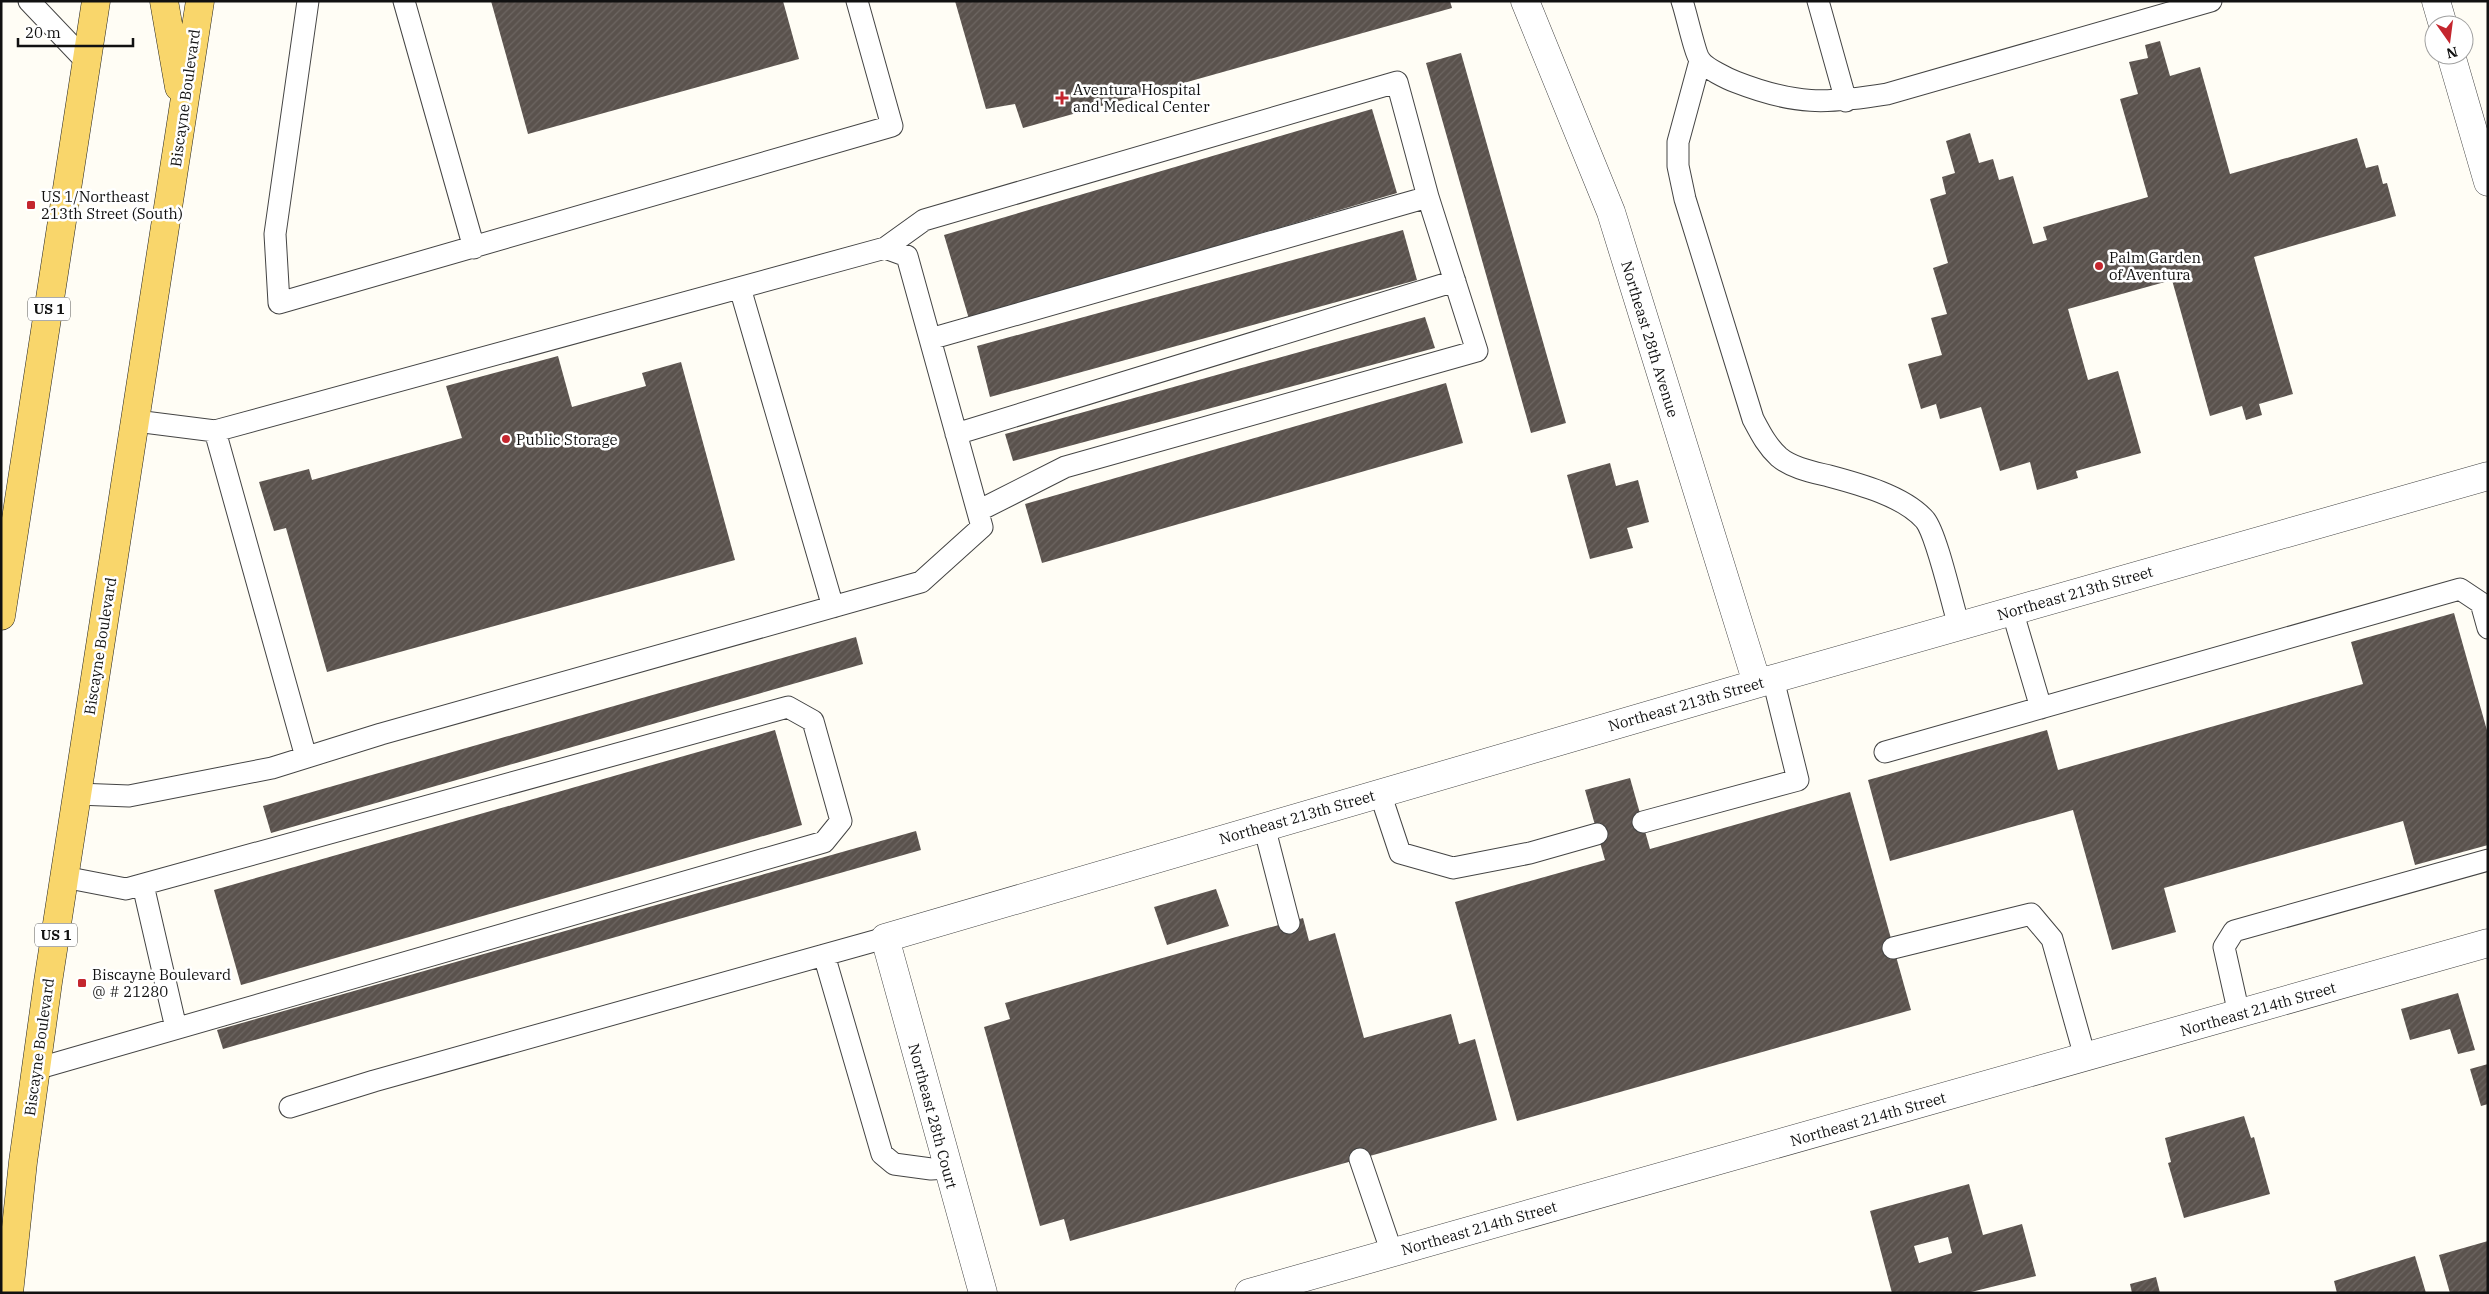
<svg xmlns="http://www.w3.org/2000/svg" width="2489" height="1294" font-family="'IBM Plex Serif',serif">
  <defs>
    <pattern id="building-hatch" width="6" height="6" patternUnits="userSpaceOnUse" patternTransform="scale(1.25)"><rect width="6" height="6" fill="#5a524d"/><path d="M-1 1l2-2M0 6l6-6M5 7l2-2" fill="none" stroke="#6d6662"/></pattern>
  </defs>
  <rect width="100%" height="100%" fill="#fffdf5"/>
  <path fill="url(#building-hatch)" fill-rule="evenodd" d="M491,1H783L799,59L528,134Z
    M955,1H1450L1452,8L1023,128L1015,104L986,109Z
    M2160,41L2170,76L2200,67L2230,174L2357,138L2366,168L2378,165L2383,184L2387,183L2396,216L2254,257L2293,394L2259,404L2262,415L2246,420L2242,406L2210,416L2172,280L2068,309L2088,380L2118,371L2141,453L2076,471L2078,478L2037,490L2030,462L2000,471L1981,407L1940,419L1936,404L1921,409L1908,364L1942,355L1931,318L1947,314L1933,268L1948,263L1930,199L1946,194L1942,177L1955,173L1946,141L1970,133L1979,163L1993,159L1999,180L2013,176L2033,244L2047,240L2043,227L2148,197L2120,99L2138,94L2129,62L2148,58L2145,45Z
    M1461,53L1566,423L1531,433L1426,63Z
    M1372,109L1397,193L969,319L944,235Z
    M1403,230L1417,280L990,397L977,346Z
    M1425,317L1435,348L1013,461L1005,434Z
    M558,356L572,407L646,386L642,373L681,362L735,560L327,672L286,528L274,531L259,482L309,469L312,480L462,438L446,386Z
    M1446,383L1463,443L1042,563L1025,504Z
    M1610,463L1616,486L1638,480L1649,522L1627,528L1633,548L1590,559L1567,475Z
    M2454,613L2488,734V845L2415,865L2403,821L2164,888L2176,932L2112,950L2073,810L1890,861L1868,780L2047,730L2058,770L2363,684L2351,642Z
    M856,637L863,664L271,833L263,806Z
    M775,730L802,825L241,985L214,890Z
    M1630,778L1650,849L1850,792L1911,1010L1517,1121L1455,902L1605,860L1585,790Z
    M916,831L921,850L223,1049L217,1030Z
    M1216,889L1229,926L1167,945L1154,907Z
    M1303,918L1309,941L1335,933L1364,1038L1451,1014L1459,1044L1475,1039L1497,1120L1070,1241L1064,1219L1040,1226L984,1027L1010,1019L1005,1003Z
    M2458,993L2475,1050L2458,1054L2450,1029L2410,1040L2401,1009Z
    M2488,1064V1104L2481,1106L2470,1069Z
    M2244,1116L2251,1138L2254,1137L2270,1194L2184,1218L2168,1163L2171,1162L2165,1138Z
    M1969,1184L1983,1235L2022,1224L2036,1276L1967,1293H1892L1870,1211ZM1948,1237L1952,1253L1919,1263L1914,1246Z
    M2488,1241V1293H2450L2439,1255Z
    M2415,1256L2426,1293H2337L2334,1281Z
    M2156,1277L2160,1293H2132L2130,1284Z"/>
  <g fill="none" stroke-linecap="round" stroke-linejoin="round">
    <g stroke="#444" stroke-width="23">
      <path id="service" d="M29,1L87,62
        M308,1L275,234L279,303L892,126L857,1
        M404,1L474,248
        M1682,1C1686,12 1695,54 1700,60C1705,68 1728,79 1736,82C1795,105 1826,104 1887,94L2211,1
        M1818,1L1846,101
        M1700,61L1678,142V166L1685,199L1753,419C1761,434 1767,446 1779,457C1792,468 1813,472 1829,476C1859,484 1904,496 1925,520C1937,535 1952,604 1959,626
        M885,248L924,220L1397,82L1428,197
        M740,288L833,607
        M930,339L1428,197L1477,351L1065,467L978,511
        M215,431L306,757
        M956,434L1455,281
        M2012,610L2041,708
        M1885,752L2460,589L2481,603L2488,628
        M1380,793L1400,853L1453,868L1530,853L1597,834
        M77,794L129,796L272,768L381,734L921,582L982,527L907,256L885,248L215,431L136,421
        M1643,822L1798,780L1773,679
        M1264,826L1289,923
        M143,885L176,1028
        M1893,948L2031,914L2052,939L2085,1057
        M824,955L882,1154L894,1164L931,1169L947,1168
        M2239,1014L2224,947L2234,931L2488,860
        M36,1069L824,842L841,821L813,721L788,707L126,889L64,877
        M290,1107L374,1081L885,938
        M1360,1159L1392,1253"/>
    </g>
    <g stroke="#444" stroke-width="29">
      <path id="minor" d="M1525,1L1611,212L1757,683
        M983,1293L885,938L1773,679L2488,476
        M1249,1293L2488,943"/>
    </g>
    <g stroke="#444" stroke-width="29">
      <path id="tertiary" d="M2436,1L2443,25
        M2451,55L2488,182"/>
    </g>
    <g stroke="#222" stroke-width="29">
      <path id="primary" d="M164,1L179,87
        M1,616L96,1
        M9,1293L23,1162L48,982L200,1"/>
    </g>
    <use href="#service" stroke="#fff" stroke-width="21"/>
    <use href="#minor" stroke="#fff" stroke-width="28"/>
    <use href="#tertiary" stroke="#fff" stroke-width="28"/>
    <use href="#primary" stroke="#f9d66b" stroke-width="28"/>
  </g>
  <g fill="#c4262e" stroke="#fff" stroke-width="2">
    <path d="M1059.5 90.5h5v5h5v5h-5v5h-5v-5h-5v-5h5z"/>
    <rect x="26" y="200" width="10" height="10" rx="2.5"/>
    <circle cx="2099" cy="266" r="5"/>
    <circle cx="506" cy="439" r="5"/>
    <rect x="77" y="978" width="10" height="10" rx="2.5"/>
  </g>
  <g text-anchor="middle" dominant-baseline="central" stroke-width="5" stroke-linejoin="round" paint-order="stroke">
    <g fill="#fff" stroke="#585858" stroke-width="1">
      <rect x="28" y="297.5" width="42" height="23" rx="4"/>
      <rect x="35" y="923.5" width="42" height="23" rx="4"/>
    </g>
    <g font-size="14" font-weight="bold" fill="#111">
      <text x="49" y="309">US 1</text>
      <text x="56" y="935">US 1</text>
    </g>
    <g font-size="15" fill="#111" stroke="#fff" text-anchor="start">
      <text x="1073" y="89">Aventura Hospital<tspan x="1073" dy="17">and Medical Center</tspan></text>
      <text x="41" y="196">US 1/Northeast<tspan x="41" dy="17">213th Street (South)</tspan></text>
      <text x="2109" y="257">Palm Garden<tspan x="2109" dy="17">of Aventura</tspan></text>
      <text x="516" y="439">Public Storage</text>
      <text x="92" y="974">Biscayne Boulevard<tspan x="92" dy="17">@ # 21280</tspan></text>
    </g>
    <g font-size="15" fill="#111" stroke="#fff">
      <text transform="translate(185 98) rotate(-82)">Biscayne Boulevard</text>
      <text transform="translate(1650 339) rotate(73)">Northeast 28th Avenue</text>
      <text transform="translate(2075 593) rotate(-16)">Northeast 213th Street</text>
      <text transform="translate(100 646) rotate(-81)">Biscayne Boulevard</text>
      <text transform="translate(1686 704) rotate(-16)">Northeast 213th Street</text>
      <text transform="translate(1297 817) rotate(-16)">Northeast 213th Street</text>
      <text transform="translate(2258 1009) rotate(-16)">Northeast 214th Street</text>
      <text transform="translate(39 1047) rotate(-82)">Biscayne Boulevard</text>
      <text transform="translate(933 1116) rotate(75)">Northeast 28th Court</text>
      <text transform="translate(1868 1119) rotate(-16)">Northeast 214th Street</text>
      <text transform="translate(1479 1228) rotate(-16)">Northeast 214th Street</text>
    </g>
  </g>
  <rect width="2489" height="1294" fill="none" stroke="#111111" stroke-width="5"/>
  <g transform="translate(2449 40) rotate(166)"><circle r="24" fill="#ffffff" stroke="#a0a0a0"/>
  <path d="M0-4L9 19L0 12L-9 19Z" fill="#c4262e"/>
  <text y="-8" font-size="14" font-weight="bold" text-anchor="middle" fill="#111111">N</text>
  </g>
  <path d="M18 38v8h115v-8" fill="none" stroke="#111111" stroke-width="2.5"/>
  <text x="25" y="38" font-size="15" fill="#111111" stroke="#ffffff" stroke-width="4" paint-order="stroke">20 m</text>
</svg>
